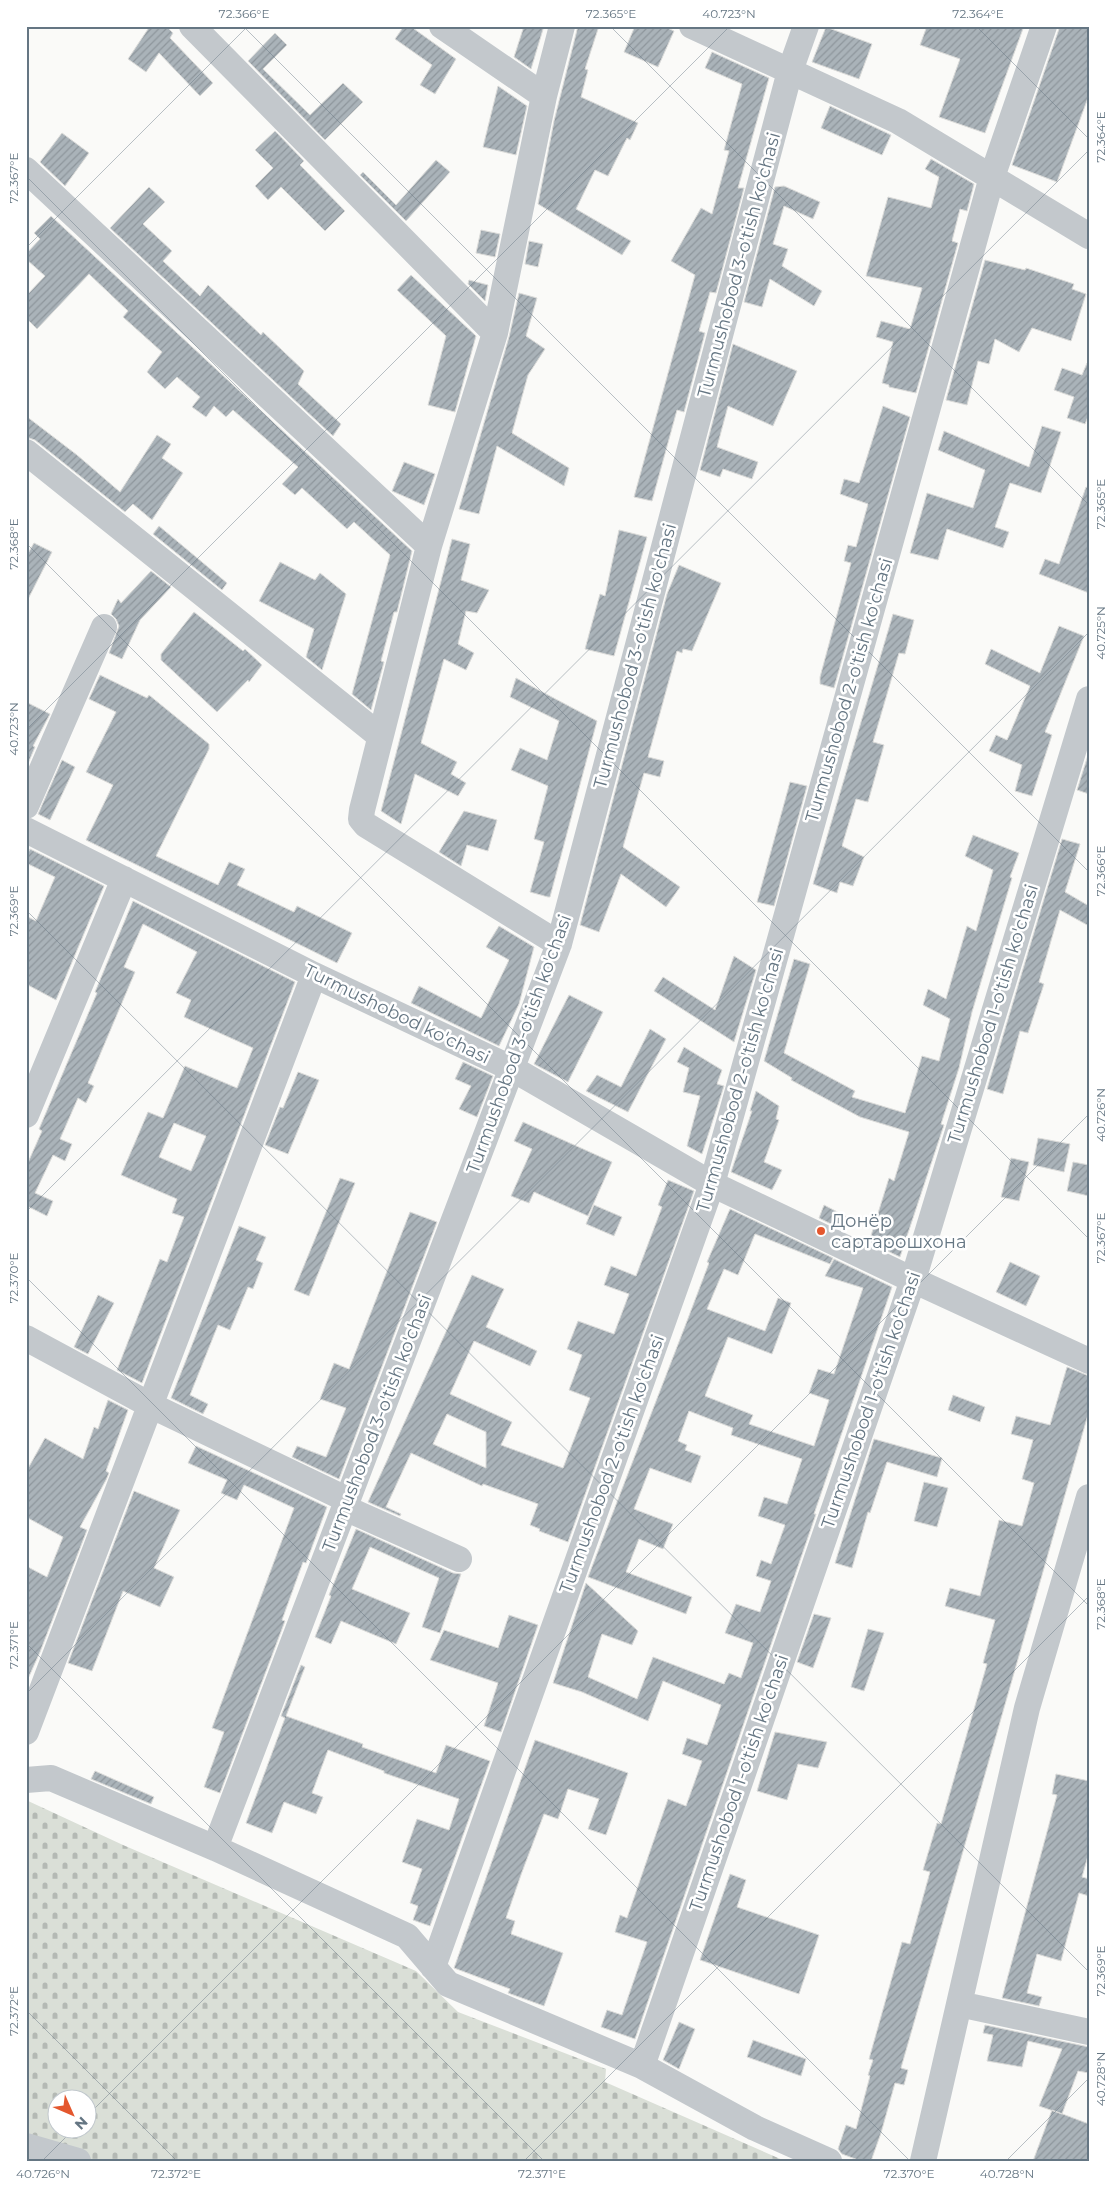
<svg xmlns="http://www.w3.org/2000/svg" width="1115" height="2187" font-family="Montserrat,sans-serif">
  <defs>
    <pattern id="cemetery-stones" width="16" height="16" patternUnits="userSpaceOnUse" patternTransform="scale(1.25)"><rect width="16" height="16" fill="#dadfd7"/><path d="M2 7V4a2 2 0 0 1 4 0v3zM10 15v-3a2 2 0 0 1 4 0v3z" fill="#b4b9b4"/></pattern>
    <pattern id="building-hatch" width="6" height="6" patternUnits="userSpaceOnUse" patternTransform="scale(1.25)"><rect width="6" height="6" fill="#aab3b9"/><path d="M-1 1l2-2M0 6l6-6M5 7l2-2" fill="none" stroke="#8e969c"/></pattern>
  </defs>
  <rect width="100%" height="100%" fill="#fafaf8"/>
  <path fill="url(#cemetery-stones)" fill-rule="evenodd" d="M26,1800L123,1845L416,1971L458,2012L606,2069L605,2082L785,2161H26ZM58,2100H88V2130H58Z"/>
  <path fill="url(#building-hatch)" stroke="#dcdcda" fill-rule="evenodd" d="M150,26H166L173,33L170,38L213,83L200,96L159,53L146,72L128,59Z
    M404,26H410L456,59L435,94L420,85L432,65L395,39Z
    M524,26H544L531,69L514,57Z
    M578,26H599L585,69L588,70L581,97L638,123L630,140L627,138L608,176L595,170L576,209L631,241L622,255L538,204L554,121Z
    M635,26H663L674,31L658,67L624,52Z
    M927,26H1024L985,133L939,117L960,59L920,45Z
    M1060,26H1089V95L1057,182L1012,165Z
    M826,27L872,44L859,79L812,62Z
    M275,33L287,45L263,69L310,115L343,83L363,102L325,140L248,61Z
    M712,52L769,78L738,188H744L716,293L710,292L699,331L705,333L684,412L677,410L652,501L634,497L695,275L671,261L701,208L712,214L729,151L724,150L742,84L705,68Z
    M498,86L527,106L516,155L483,147Z
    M830,106L891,135L882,155L821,128Z
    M275,131L304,161L300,165L345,211L325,231L281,187L268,200L255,186L273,168L255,150Z
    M62,133L89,153L65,186L40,162Z
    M931,159L974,184L967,211L960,209L952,241L958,243L916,393L889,387V385L882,383L893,342L876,337L881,321L910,329L922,288L866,276L888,197L931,208L939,177L925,169Z
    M436,160L450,172L406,221L360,175L363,172L396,205Z
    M784,186L820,202L813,219L784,206L773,244L788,249L782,266L822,291L814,306L770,279L762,307L744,302L775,187Z
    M149,187L165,202L143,224L172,251L163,261L200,296L208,285L261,335L263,332L304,371L298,384L341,424L333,436L110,228Z
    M51,216L412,551L397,612H394L381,661L384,662L371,710L352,694L390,555L354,522L347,529L302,488L295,495L282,484L298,467L233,410L226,417L214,406L206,417L192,407L200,397L177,377L165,389L147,372L162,352L123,317L128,311L89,274L37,329L26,318V296L45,276L26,259V254L40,239L34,233Z
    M481,230L500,234L495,257L476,253Z
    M529,241L543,244L538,267L525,264Z
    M985,260L1025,270L1026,268L1074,284L1072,289L1086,294L1071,341L1032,328L1019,352L995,339L989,364L978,361L967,405L946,400Z
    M411,275L476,336L455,412L428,405L446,336L397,290Z
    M469,280L488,285L485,301L468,284Z
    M519,293L537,298L526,336L545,349L528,375L512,433L569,468L564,486L497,446L479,514L459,509L509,337Z
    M733,344L797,371L773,426L728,406L717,447L758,462L752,479L723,469L720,477L700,470Z
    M1087,363L1089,364V414L1085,424L1067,418L1074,397L1054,390L1062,368L1082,375Z
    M883,406L910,417L834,688L820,684V677L851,563L844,561L848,545L856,547L868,504L840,494L844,479L859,483Z
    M26,416L77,455L120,492L157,435L171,444L162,458L183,473L152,520L133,504L125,512L35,440L26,437Z
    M1042,426L1061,432L1041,493L1010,483L995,527L1009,532L1003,548L947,529L938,560L910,553L927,493L973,508L985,470L938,450L944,431L1029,467Z
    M404,462L435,474L424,505L392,491Z
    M1086,487L1089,488V593L1039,574L1045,559L1059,564Z
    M159,526L227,583L222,590L153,534Z
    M619,530L647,537L614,656L585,649L600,594L605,596Z
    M452,539L470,544L461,580L489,590L477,613L466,611L458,644L474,653L466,670L444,659L421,743L457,762L451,774L466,783L458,796L415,774L401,824L381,811Z
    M34,543L52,552L26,603V557Z
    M280,562L315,580L320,573L346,594L322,670L306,657L314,629L259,601Z
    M679,565L721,583L692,651L683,649L682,653L677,651L648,757L664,761L660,777L644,773L623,847L680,887L666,907L621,874L599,932L580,925L667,594Z
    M151,571L171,587L140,620L122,659L109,653L119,626L116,619L111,614L118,599L121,603Z
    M194,612L243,651L245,649L262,665L249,682L248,680L217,712L161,660V654Z
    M893,614L914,620L905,654L899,653L873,742L884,745L868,802L856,799L842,846L864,857L853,886L840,882L837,893L813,884Z
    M1059,626L1084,636L1045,732L1052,735L1032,796L1015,791L1022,765L989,751L996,735L1007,740L1030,686L985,664L991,649L1040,673Z
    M100,675L147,698L149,695L209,744V749L156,856L218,885L229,862L245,869L237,885L294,912L297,906L352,933L337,963L86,840L113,785L86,772L116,712L89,699Z
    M516,678L597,721L550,897H548L530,892L544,842L534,839L548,786L511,770L520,748L547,760L559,721L510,697Z
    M26,702L50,714L33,746L35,747L26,768Z
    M1089,752V794L1077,790Z
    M62,760L75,767L50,820L38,814Z
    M790,782L807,786L774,906L757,902Z
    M464,811L497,820L488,851L467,845L461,866L439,852Z
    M973,835L1019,853L1010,877L1012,878L972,1012L959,1068L941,1124L944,1125L900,1257L869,1242L889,1178L894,1181L909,1132L860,1117L791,1080L792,1078L764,1061L794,959L810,964L784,1053L855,1091L852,1097L905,1113L922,1056L939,1061L950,1019L923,1005L928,989L946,999L967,926L976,931L993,870L965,856Z
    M1062,839L1080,844L1065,892L1089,906V926L1060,910L1039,982L1044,984L1028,1033L1020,1031L1003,1094L987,1089Z
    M30,849L104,886L56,1000L26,984V916L36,921L55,877L26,863V857Z
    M133,901L295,982L142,1383L117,1370L160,1259L167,1262L184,1217L172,1213L177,1199L121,1175L148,1112L163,1118L185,1066L237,1088L253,1048L184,1017L191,1000L176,993L197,952L143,924L124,967L135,972L88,1083L94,1086L86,1103L78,1098L60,1139L72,1144L65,1161L53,1155L35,1193L53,1201L47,1216L29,1207L26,1213V1167L42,1131L39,1129L97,993L95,992ZM174,1123L206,1136L191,1171L159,1157Z
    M499,926L534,947L519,1004L499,1046L411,1003L419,986L481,1018L509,960L486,947Z
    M734,956L756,970L734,1042L654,991L663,977L715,1010Z
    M569,995L603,1012L568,1082L534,1064Z
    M650,1029L666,1039L628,1112L586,1091L597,1075L621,1087Z
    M684,1047L722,1070L717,1084L724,1086L702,1154L687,1146L700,1096L683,1092L689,1068L677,1062Z
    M463,1062L493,1076L477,1117L459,1109L471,1086L455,1079Z
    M298,1072L319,1080L288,1154L265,1145L280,1107L283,1108Z
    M756,1091L779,1106L776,1119L779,1120L764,1162L782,1170L772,1190L731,1172L752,1111H750Z
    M523,1122L612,1162L588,1216L534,1192L529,1203L511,1196L532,1149L514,1141Z
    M1038,1138L1070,1144L1064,1172L1033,1165Z
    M1011,1158L1029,1162L1019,1201L1001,1197Z
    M1073,1162L1089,1165V1196L1067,1191Z
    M340,1178L355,1183L309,1296L294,1290Z
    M668,1180L694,1191L568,1542L539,1531L540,1529L530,1525L538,1504L483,1484L482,1486L411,1453L386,1507L401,1514L400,1516L368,1502L472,1275L504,1289L486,1327L537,1351L530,1366L474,1341L450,1394L512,1422L501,1445L563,1468L590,1398L569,1390L582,1355L567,1349L578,1321L614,1334L629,1294L604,1285L611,1266L636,1276L662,1207L658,1205ZM447,1414L486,1432V1468L433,1444Z
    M594,1205L622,1217L614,1236L586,1224Z
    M824,1205L847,1217L841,1229L819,1218Z
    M730,1209L833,1258L830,1264L755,1234L738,1275L724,1269L707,1309L765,1331L778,1298L791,1303L772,1354L728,1337L705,1396L753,1415L749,1424L814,1446L829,1400L809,1393L818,1369L834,1374L863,1288L825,1276L834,1259L892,1287L814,1514H816L635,2039L601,2027L607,2010L622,2015L647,1942L615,1932L620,1915L627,1918L668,1799L686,1806L702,1761L682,1754L687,1738L707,1745L721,1705L663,1681L648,1721L582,1692L553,1683L586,1583L638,1631L632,1645L602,1634L588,1677L637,1699L653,1657L724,1684L729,1673L741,1678L753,1643L725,1633L736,1604L760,1612L771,1581L756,1576L761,1560L771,1564L785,1525L758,1516L764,1497L787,1504L802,1459L731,1435L733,1428L689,1411L678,1441L687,1445L685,1450L701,1456L691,1483L650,1468L634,1509L673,1524L663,1549L639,1539L626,1572L692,1597L686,1614L588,1577L687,1321L709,1263L707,1262Z
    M410,1212L437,1222L339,1479L292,1457L297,1446L326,1457L346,1408L320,1399L334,1363L349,1369Z
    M239,1226L266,1237L256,1260L263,1263L253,1289L248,1287L230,1330L218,1325L190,1395L208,1404L203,1414L171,1398Z
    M1010,1262L1040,1276L1026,1306L996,1292Z
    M98,1295L114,1303L88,1354L74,1347Z
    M1067,1367L1089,1376V1411L901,2068L908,2070L904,2085L895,2083L881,2133L871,2161H861L842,2154L838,2149L846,2125L856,2129L870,2076L868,2075L873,2060L869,2059L902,1942L910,1944L930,1872L923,1870L937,1823L941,1824L987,1664L983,1663L995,1620L945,1606L950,1588L980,1596L999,1520L1022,1526L1034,1483L1022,1479L1033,1440L1011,1434L1016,1416L1050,1425Z
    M953,1395L985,1407L980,1422L948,1410Z
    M108,1400L128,1410L106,1471L109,1473L106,1480L80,1527L87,1530L40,1652L26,1683V1566L47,1577L63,1537L26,1517V1472L45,1438L83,1459L94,1427L98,1429Z
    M874,1439L942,1458L937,1477L887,1462L870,1513L868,1512L852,1568L835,1563Z
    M196,1446L327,1507L306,1563L303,1562L282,1620L285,1621L220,1793L204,1787L224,1732L212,1728L294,1508L244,1485L237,1500L221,1493L227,1480L188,1463Z
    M924,1482L948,1488L937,1527L914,1521Z
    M134,1491L180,1510L154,1568L174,1577L160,1607L123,1591L92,1671L68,1663Z
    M356,1529L453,1573L461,1574L440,1633L422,1627L439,1578L370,1547L352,1589L410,1613L396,1644L341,1621L331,1644L315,1637L331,1596L329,1595Z
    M814,1614L831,1618L813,1668L797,1662Z
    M509,1615L538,1625L501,1732L484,1726L498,1683L430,1660L444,1630L498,1648Z
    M868,1629L884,1633L864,1691L851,1687Z
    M301,1665L305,1667L286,1716L363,1744L362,1747L436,1773L446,1745L490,1761L430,1926L413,1920L418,1906L410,1903L422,1869L402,1862L417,1819L449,1830L459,1799L384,1773V1771L328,1750L312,1793L323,1797L316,1814L284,1802L272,1833L246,1823L285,1718L281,1716Z
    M775,1732L827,1742L818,1768L798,1764L787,1800L757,1791Z
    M535,1740L628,1773L606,1835L588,1829L599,1799L568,1789L558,1819L544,1814L522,1872L506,1918L515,1921L511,1934L563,1953L544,2006L508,1993L510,1989L454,1968Z
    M95,1771L154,1797L151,1804L91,1779Z
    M1056,1774L1089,1781V1852L1082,1877L1089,1879V1896L1079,1893L1061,1961L1037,1954L1027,1993L1042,1997L1039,2006L1002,1998L1057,1795L1052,1794Z
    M730,1874L746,1880L737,1907L819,1935L799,1994L700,1960Z
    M679,2022L695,2029L679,2069L663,2060Z
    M985,2025L1089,2047V2073L1078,2071L1062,2114L1039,2106L1062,2049L1028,2041L1022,2067L987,2061L993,2035L983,2033Z
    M753,2040L806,2059L801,2076L747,2057Z
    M1052,2110L1089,2124V2161H1033Z"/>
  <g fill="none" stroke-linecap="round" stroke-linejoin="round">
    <path stroke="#c3c8cc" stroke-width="26" d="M192,26L495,333
      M442,26L544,96
      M692,26L898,121L1089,236
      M26,170L429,546
      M26,452L380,736
      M26,806L104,627
      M26,830L314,975L513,1069L712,1184L913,1280L1089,1361
      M559,944L366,825L361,819L362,810L429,546L495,333L544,96L562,26
      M26,1115L124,879
      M26,1338L150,1405L348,1500
      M345,1508L459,1559
      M26,1732L314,975
      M26,1780L51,1778L215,1848L407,1936L448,1984L642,2066L755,2128L829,2161
      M215,1848L559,944L790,71L806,26
      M433,1967L712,1184L992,177L1044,26
      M959,2004L1089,2032
      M642,2066L913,1280L1089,699
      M26,2146L78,2161
      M923,2161L1027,1708L1089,1497"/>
  </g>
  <path fill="none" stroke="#657683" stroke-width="1" stroke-opacity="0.45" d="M243,26L1089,872M610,26L1089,505M976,26L1089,139M26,176L1089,1239M26,248L248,26M26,543L1089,1606M26,730L730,26M26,910L1089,1972M26,1212L1089,150M26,1277L910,2161M26,1643L544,2161M26,1694L1089,632M26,2010L177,2161M88,2115L1089,1114M42,2161L73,2130M524,2161L1089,1596M1006,2161L1089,2078"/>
  <circle fill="#e4572e" stroke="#fff" stroke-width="2" cx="821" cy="1231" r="5"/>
  <g text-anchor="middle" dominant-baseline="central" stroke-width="5" stroke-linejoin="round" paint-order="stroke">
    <g font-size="18" fill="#657683" stroke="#fff">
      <text transform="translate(739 265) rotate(-75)">Turmushobod 3-o'tish ko'chasi</text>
      <text transform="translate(635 656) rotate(-75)">Turmushobod 3-o'tish ko'chasi</text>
      <text transform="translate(849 690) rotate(-74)">Turmushobod 2-o'tish ko'chasi</text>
      <text transform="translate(397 1014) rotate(26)">Turmushobod ko'chasi</text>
      <text transform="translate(993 1014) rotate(-73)">Turmushobod 1-o'tish ko'chasi</text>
      <text transform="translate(519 1044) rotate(-70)">Turmushobod 3-o'tish ko'chasi</text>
      <text transform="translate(740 1080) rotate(-74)">Turmushobod 2-o'tish ko'chasi</text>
      <text transform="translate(871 1400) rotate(-71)">Turmushobod 1-o'tish ko'chasi</text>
      <text transform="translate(377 1423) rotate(-69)">Turmushobod 3-o'tish ko'chasi</text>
      <text transform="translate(612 1464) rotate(-70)">Turmushobod 2-o'tish ko'chasi</text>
      <text transform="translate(739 1783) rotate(-71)">Turmushobod 1-o'tish ko'chasi</text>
    </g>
    <g font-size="18" fill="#657683" stroke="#fff" text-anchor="start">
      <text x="831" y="1221">Донёр<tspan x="831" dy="21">сартарошхона</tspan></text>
    </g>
  </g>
  <rect width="1115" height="2187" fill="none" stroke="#ffffff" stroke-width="55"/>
  <g transform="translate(72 2114) rotate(135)"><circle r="24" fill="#ffffff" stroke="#c1c8cd"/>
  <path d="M0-4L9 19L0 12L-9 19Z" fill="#e4572e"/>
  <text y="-8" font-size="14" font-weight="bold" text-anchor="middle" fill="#657683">N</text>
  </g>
  <rect x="28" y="28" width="1060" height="2132" fill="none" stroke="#657683" stroke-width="2"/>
  <g font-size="12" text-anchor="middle" fill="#657683">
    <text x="244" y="18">72.366°E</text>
    <text x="611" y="18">72.365°E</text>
    <text x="729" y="18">40.723°N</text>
    <text x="978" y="18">72.364°E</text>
    <text transform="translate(1101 137) rotate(-90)" y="4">72.364°E</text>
    <text transform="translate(14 178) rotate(-90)" y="4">72.367°E</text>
    <text transform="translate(1101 504) rotate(-90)" y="4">72.365°E</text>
    <text transform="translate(14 544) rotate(-90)" y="4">72.368°E</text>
    <text transform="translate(1101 633) rotate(-90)" y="4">40.725°N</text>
    <text transform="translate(14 729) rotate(-90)" y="4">40.723°N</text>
    <text transform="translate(1101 871) rotate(-90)" y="4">72.366°E</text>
    <text transform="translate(14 911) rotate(-90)" y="4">72.369°E</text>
    <text transform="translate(1101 1115) rotate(-90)" y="4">40.726°N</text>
    <text transform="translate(1101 1238) rotate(-90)" y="4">72.367°E</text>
    <text transform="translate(14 1278) rotate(-90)" y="4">72.370°E</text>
    <text transform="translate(1101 1604) rotate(-90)" y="4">72.368°E</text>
    <text transform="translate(14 1645) rotate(-90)" y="4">72.371°E</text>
    <text transform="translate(1101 1971) rotate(-90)" y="4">72.369°E</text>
    <text transform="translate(14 2011) rotate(-90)" y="4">72.372°E</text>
    <text transform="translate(1101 2079) rotate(-90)" y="4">40.728°N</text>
    <text x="43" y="2178">40.726°N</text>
    <text x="176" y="2178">72.372°E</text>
    <text x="542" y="2178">72.371°E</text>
    <text x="909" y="2178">72.370°E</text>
    <text x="1007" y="2178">40.728°N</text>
  </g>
</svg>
